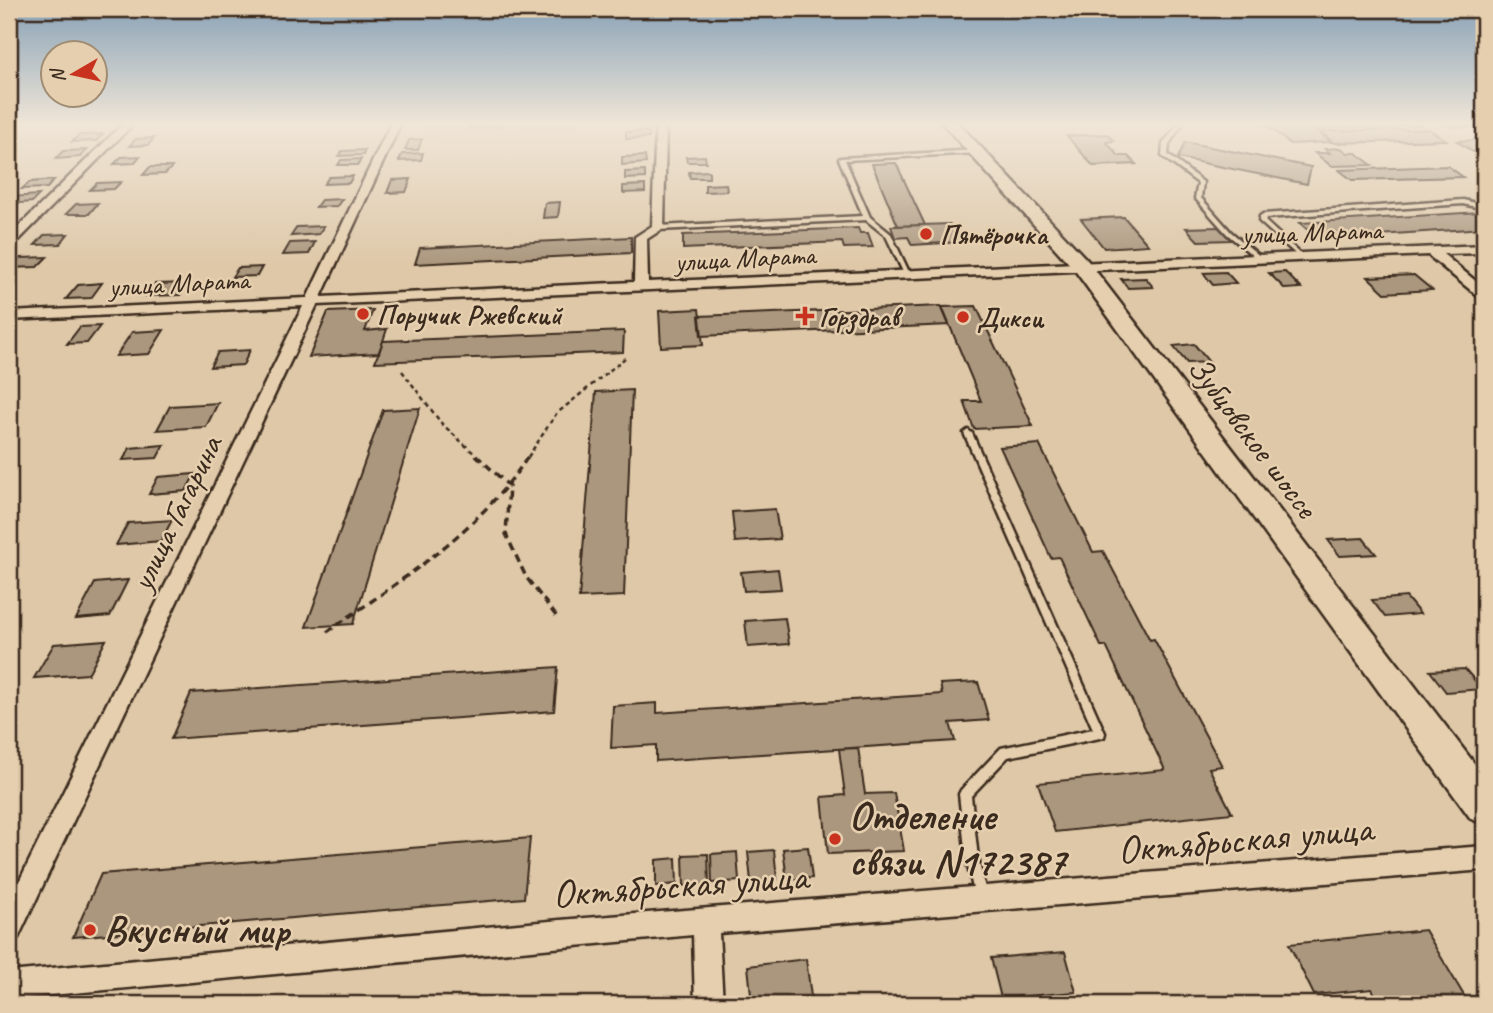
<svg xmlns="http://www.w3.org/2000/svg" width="1493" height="1013" font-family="Caveat,sans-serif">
  <rect width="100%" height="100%" fill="#dec8a8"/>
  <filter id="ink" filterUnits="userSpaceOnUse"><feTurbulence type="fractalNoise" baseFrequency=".0143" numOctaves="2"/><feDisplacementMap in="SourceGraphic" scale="14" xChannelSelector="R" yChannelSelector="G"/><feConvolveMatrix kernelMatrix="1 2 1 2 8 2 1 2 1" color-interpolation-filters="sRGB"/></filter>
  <g filter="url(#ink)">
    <path fill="#cfb99b" d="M429,123H577L576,131L423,137Z"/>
    <path fill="#ab977e" stroke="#3b2a1e" stroke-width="2" d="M468,123H502L501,126L467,128Z
      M1264,123H1305L1331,142L1290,144Z
      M1309,123H1417L1420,125L1316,128Z
      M1445,123H1480L1484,126L1453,127Z
      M1429,129L1446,140L1334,143L1320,131Z
      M648,131L649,138L626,139V132Z
      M103,134L96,141L72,142L79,135Z
      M1107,134L1114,141L1106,142L1119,156H1128L1136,164L1093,166L1067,136Z
      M154,138L148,145L129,146L136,139Z
      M422,139L418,150H405L409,140Z
      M1484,140V152H1473L1457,141Z
      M1185,142L1311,167L1307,184L1178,158Z
      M1341,148L1348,153H1356L1372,165L1331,166L1315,153H1330L1325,149Z
      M87,150L80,157L55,159L63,151Z
      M365,150L363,155L339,156L342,151Z
      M423,153L421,160L399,161L402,154Z
      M140,156L134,163L114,164L121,157Z
      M645,156L646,163L622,165V157Z
      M705,156L706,162H687L686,157Z
      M361,159L358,165H338L341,160Z
      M896,163L925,225L898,226L872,164Z
      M1448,166L1463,177L1352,180L1339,170Z
      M150,167H172L165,174L143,175Z
      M645,171V178L625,179V172Z
      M709,171V178H690L689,172Z
      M353,176L349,183L324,184L329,177Z
      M411,179L406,192L387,193L392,180Z
      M54,180L47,188L22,189L30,182Z
      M121,182L114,189L90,190L97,183Z
      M726,184L727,191L705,192V185Z
      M645,185V192L623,193V186Z
      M39,195L32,202L9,204L11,197Z
      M342,199L337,206L316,207L321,200Z
      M560,202L558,217L543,218L545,203Z
      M98,203L89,214H66L76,204Z
      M1480,212L1484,215V228L1318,239L1300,223Z
      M1124,217L1148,245L1104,248L1081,219Z
      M950,224L960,242L912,245L908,237L895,238L891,226Z
      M324,226L319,234L291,236L297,227Z
      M1218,227L1231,240L1198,241L1186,228Z
      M858,228L860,233H868L873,247L844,248L842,242L683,249V235Z
      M68,234L60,244L35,245L44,235Z
      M631,237V253L415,264L420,248Z
      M315,242L309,254L283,255L290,243Z
      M47,257L37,267L9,268L20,258Z
      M262,267L257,276L232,277L238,268Z
      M1226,272L1236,283L1213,285L1203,273Z
      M1285,272L1301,288L1285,289L1269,273Z
      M1414,275L1432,290L1385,293L1368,277Z
      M1146,278L1153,287L1128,288L1121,279Z
      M102,283L91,298L66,299L78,285Z
      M189,283L180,295L146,296L155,284Z
      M941,306L949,325L701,336L699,316Z
      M976,306L1033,426L974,429L964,401H981L942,307Z
      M699,309L703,345L661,347L659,311Z
      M373,310L365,331L387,329L379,353L309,357L328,312Z
      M100,326L87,343L67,344L80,327Z
      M164,330L149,354L116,356L132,332Z
      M624,331L623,352L375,362L383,341Z
      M1194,344L1209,362L1187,363L1173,346Z
      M250,350L243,365L210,367L218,352Z
      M632,390L624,596L579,598L596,392Z
      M218,403L206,427L157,430L170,406Z
      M420,408L353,624L306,627L383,410Z
      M1039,444L1093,552L1103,551L1150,640L1154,639L1222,766L1209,768L1232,813L1055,832L1038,783L1165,770L1106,646H1101L1059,557L1051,558L1000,447Z
      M164,445L157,458L123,460L130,448Z
      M195,474L186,491L149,494L158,477Z
      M775,509L780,539L735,542L732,512Z
      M172,520L161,541L116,545L128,523Z
      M1363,538L1376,554L1340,556L1328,540Z
      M778,569L781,589L744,591L741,572Z
      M128,580L110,616L76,619L95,583Z
      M1406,597L1420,614L1385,617L1372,600Z
      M785,618L789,644L748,647L745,621Z
      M106,640L88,674L34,678L54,644Z
      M558,667L554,711L171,739L191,693Z
      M1465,669L1482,689L1446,692L1430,671Z
      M978,682L989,720L950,723L955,741L656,761V745L611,748L613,706L657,703V713L942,694L940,684Z
      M858,748L865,794L894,793L904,851L828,854L822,797L845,795L839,749Z
      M530,838L524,898L73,937L101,874Z
      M808,847L812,878L787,880L783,849Z
      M774,850L777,879L751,882L748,852Z
      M737,852L739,881L712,883L711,854Z
      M708,854L709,884L684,886L683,855Z
      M676,858L677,884L656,886V860Z
      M1425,930L1469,1004H1380L1372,989L1314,995L1289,944Z
      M1065,952L1076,992L1001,998L991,958Z
      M806,959L812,1004H752L748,966Z"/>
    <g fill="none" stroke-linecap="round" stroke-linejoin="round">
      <g stroke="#3b2a1e" stroke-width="5">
        <path id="service" d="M1179,123H1183L1169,144L1168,155L1203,182L1201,198L1231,232L1261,257V259H1257L1227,234L1195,198L1198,183L1162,156L1163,144Z
          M977,150L980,152L979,153L845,160L870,217L891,234L910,274L907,276L904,274L886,236L866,220L658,230L655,228L658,226L863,216L839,159L840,158Z
          M1463,200L1484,205V209L1463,204L1266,218L1265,221L1303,256V258L1301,259L1259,221L1260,216L1263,214Z
          M968,430L972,433L1105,733L1104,737L1100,738L1008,757L971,796L978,858L987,897L985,901L981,903L977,901L975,897L966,858L959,794L961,790L1001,748L1093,729L964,433Z"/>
      </g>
      <g stroke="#3b2a1e" stroke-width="5">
        <path id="minor" d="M124,123H134L13,246L9,247V236Z
          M391,123H401L321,297L634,282L635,237L652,226L656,123H666L664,228L647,239L648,282L1484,245V253L1443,254L1484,288V298L1479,297L1428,255L317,305L18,938L9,942V902L303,306L9,320V312L307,298Z
          M1484,846V870L719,933L723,1004H695L693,935L9,999V972L560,920Z"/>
      </g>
      <g stroke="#3b2a1e" stroke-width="5">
        <path id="primary" d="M942,123H958L1088,261L1484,776V824L1471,819L1074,269Z"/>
      </g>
      <path stroke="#3b2a1e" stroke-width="2.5" stroke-dasharray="4.5 3.5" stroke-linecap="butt" d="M402,371L442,424L478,457
        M528,457L556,414L625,358"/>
      <path stroke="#3b2a1e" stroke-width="3.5" stroke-dasharray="8 5" stroke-linecap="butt" d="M476,455L509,486L506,534L526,577L557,617
        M327,632C400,581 480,531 529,455"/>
      <use href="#service" fill="#e5cfae" fill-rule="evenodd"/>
      <use href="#minor" fill="#e5cfae" fill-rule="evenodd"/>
      <use href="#primary" fill="#e5cfae" fill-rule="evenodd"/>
    </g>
  </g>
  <linearGradient id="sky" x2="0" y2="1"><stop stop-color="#87a1b6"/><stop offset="0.47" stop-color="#f0e6d8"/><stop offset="1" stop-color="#f0e6d8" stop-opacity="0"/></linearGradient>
  <rect width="1493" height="264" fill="url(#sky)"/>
  <g fill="#c8321e" stroke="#e5cfae" stroke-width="2.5">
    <circle cx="926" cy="234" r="7"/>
    <circle cx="363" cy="314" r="7"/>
    <path d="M801.5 305.5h7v7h7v7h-7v7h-7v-7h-7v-7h7z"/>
    <circle cx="963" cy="317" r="7"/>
    <circle cx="835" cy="839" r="7"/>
    <circle cx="90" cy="930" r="7"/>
  </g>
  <g text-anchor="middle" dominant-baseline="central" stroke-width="5" stroke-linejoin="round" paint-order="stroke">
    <g font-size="28" fill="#3b2a1e" stroke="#e5cfae">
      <text transform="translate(1312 232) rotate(-2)">улица Марата</text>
      <text transform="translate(745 258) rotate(-3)">улица Марата</text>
      <text transform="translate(179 283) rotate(-3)">улица Марата</text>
    </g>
    <g font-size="28" font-weight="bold" fill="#3b2a1e" stroke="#e5cfae" text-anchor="start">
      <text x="940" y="234">Пятёрочка</text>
      <text x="377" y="314">Поручик Ржевский</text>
      <text x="819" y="316">Горздрав</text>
      <text x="977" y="317">Дикси</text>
    </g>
    <g font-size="33" fill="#3b2a1e" stroke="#e5cfae">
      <text transform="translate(1253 437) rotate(53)">Зубцовское шоссе</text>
      <text transform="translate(176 513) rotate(-64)">улица Гагарина</text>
    </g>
    <g font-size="40" font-weight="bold" fill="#3b2a1e" stroke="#e5cfae" text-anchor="start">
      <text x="849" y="816">Отделение<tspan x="849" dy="46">связи N172387</tspan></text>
      <text x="104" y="930">Вкусный мир</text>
    </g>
    <g font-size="40" fill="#3b2a1e" stroke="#e5cfae">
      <text transform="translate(1245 839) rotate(-5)">Октябрьская улица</text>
      <text transform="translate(680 885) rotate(-4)">Октябрьская улица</text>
    </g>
  </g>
  <rect width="1493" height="1013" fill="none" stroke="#e5cfae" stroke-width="35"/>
  <rect x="18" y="18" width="1458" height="978" fill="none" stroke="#3b2a1e" stroke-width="2.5" filter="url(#ink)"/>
  <g transform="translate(74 74) rotate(261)"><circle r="33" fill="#e5cfae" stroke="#a18d74" stroke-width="2"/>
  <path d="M0-5L12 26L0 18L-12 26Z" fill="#c8321e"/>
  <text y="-10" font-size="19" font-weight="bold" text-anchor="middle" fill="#3b2a1e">N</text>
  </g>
</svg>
